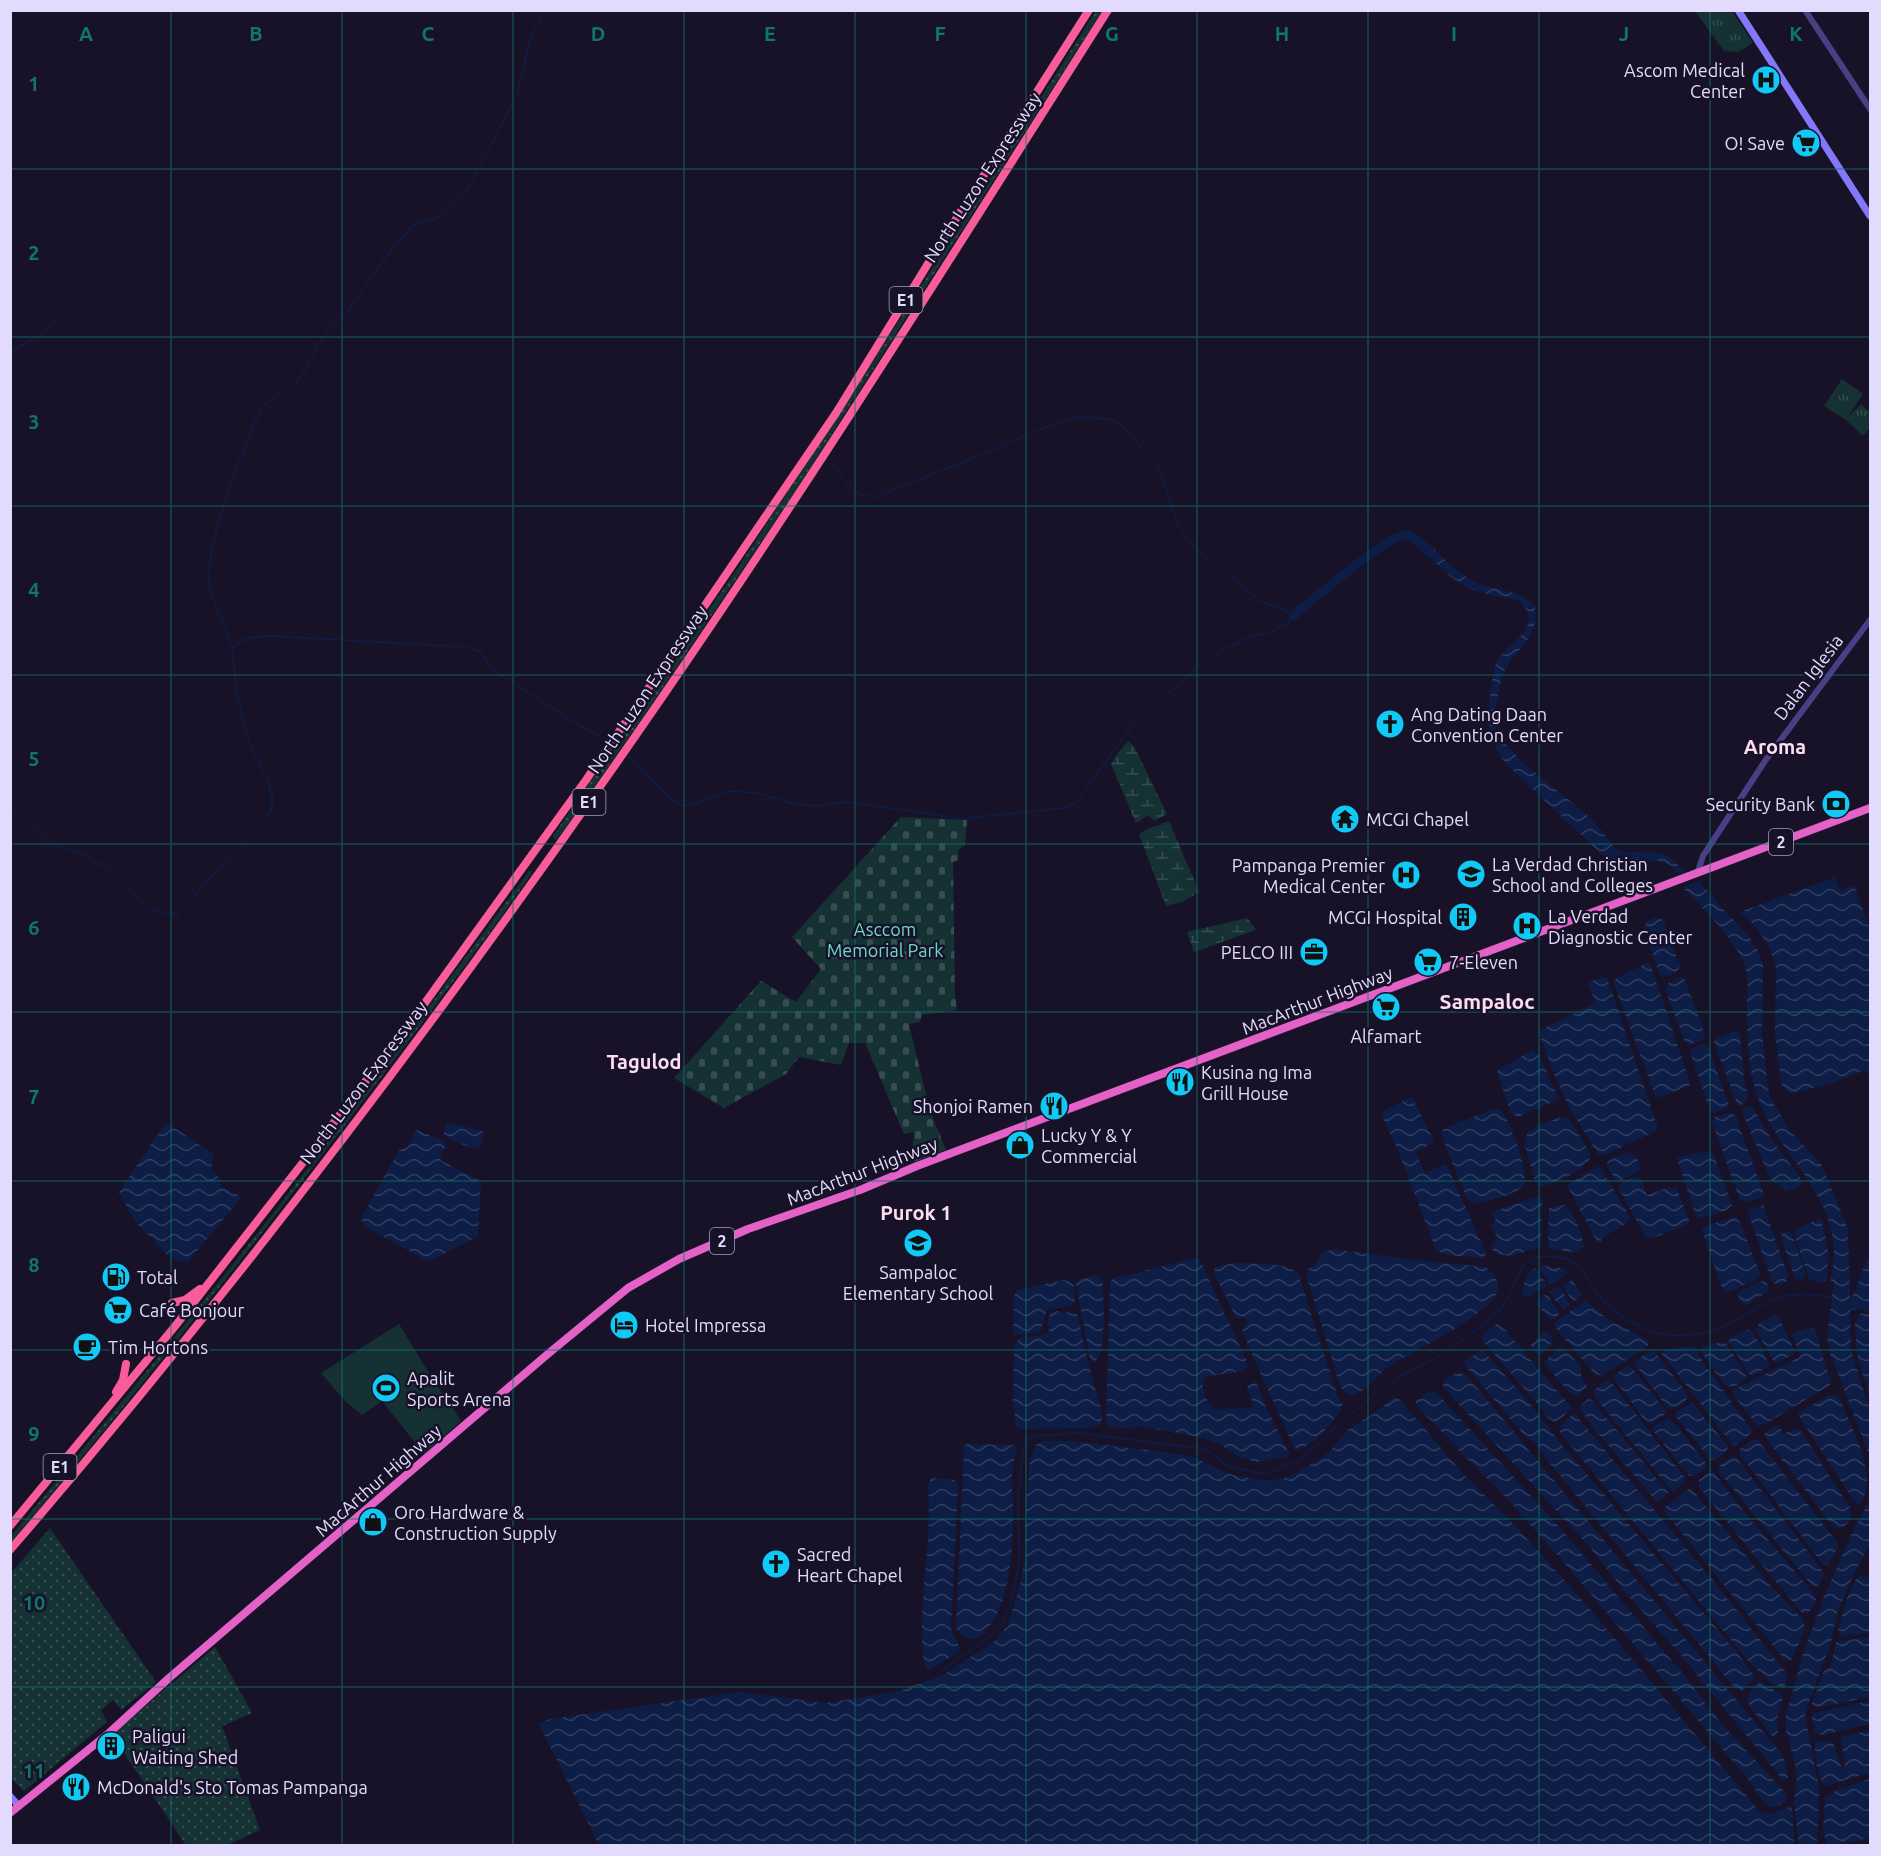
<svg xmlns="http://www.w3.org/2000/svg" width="1881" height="1856" font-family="Ubuntu,sans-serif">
  <defs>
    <pattern id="grass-dots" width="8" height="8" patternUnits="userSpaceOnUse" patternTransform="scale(1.5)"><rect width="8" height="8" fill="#153133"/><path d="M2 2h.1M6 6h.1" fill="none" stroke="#374e51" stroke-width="1.8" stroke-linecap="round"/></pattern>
    <pattern id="wetland-marsh" width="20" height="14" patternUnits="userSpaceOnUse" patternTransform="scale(1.5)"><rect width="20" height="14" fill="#153133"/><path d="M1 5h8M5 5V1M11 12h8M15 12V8" fill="none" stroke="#374e51"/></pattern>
    <pattern id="cemetery-stones" width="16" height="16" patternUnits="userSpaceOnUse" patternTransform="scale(1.5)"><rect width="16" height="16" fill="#153133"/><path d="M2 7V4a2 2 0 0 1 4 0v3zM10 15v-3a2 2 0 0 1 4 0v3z" fill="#374e51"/></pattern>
    <pattern id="park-tufts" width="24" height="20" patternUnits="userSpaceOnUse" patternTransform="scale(1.5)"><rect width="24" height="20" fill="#153133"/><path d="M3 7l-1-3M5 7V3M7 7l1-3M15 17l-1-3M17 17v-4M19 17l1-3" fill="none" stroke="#374e51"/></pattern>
    <pattern id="water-waves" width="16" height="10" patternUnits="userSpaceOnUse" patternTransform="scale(1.5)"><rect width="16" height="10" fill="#0d1d46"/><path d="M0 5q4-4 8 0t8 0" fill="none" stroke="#303d62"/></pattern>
  </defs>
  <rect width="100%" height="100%" fill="#181229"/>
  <path fill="url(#grass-dots)" d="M1096,11H1102L794,493L656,698L557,840L554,839L553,836L739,566L865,374Z
    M529,871H532V873L499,920C342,1132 181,1342 11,1542V1536C100,1429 188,1322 274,1212C361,1100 445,985 529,871Z
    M50,1528L156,1682L121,1710L113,1700L101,1710L107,1722L24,1791L11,1778V1573Z
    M215,1647L252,1713L222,1726L260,1830L228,1845H186L122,1750L125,1747L116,1731Z"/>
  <path fill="url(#wetland-marsh)" d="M1128,741L1134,746L1167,814L1154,821L1149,816L1145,817L1136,823L1111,764L1117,754Z
    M1169,821L1199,892L1182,902L1166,906L1139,834L1145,830Z
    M1247,918L1256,929L1253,931L1194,952L1187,932Z"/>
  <path fill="url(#cemetery-stones)" d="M901,817L967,820L965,844L958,851L959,860L953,862L955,996L957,1010L922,1015L920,1022L909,1024L930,1111L946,1150L911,1163L914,1132L904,1134L865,1043H849L841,1065L799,1057L786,1074L724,1108L674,1078L761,981L796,1002L821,969L792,937Z"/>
  <path fill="url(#park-tufts)" d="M1695,11H1732L1753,43L1738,52L1724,51Z
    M1842,379L1863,394L1848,417L1861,404L1870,412V428L1863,436L1846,420L1824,406Z"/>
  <path fill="#153133" d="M399,1324L430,1375L461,1421L424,1454L382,1401L362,1415L346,1402L321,1373Z"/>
  <path fill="url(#water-waves)" d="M1428,543C1443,558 1456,573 1475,582C1495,591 1520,589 1535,606L1536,617L1534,627L1527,641L1510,661L1502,676L1494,715L1496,729L1500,738L1523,763L1587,815L1602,831L1612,845L1618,850L1627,853L1649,851L1658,853L1668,856L1685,871L1680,874C1674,869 1666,862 1658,861C1643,859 1628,869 1614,866L1505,763C1487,737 1487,718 1491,688C1492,680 1494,669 1497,661C1505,643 1546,630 1520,601C1507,597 1492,596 1478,592C1455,584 1438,566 1422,549Z
    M1835,877L1840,890L1854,885L1870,930V1076L1866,1071H1863L1834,1082L1792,1094L1784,1088L1781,1083L1777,1050L1775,1033L1776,969C1772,947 1758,926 1740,912Z
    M1699,881L1722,908L1747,934L1757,949L1763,963L1762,1035L1769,1095L1790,1131L1821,1164L1848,1228L1850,1298C1861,1288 1859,1269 1870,1256V1312L1859,1309L1850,1310L1851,1350L1863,1389L1870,1409V1457L1830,1353L1827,1337L1834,1282L1831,1281C1832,1271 1834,1260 1834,1249C1831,1187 1773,1149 1756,1092C1748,1066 1747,1037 1747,1010C1747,994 1750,976 1743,961C1730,933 1703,910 1683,887Z
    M1657,917L1663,920L1680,966C1678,973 1667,978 1661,976L1659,973L1644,928L1647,921Z
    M1647,963L1650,964L1652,969L1690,1082L1689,1086L1656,1098L1614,984L1616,978Z
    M1604,977L1607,978L1613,995L1658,1128L1656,1131L1603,1156L1598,1154L1569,1107L1556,1078L1538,1031L1593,1004L1594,999L1588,984L1589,982Z
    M1681,977L1685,980L1705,1034L1703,1040L1689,1045L1684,1040L1666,991L1667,984Z
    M1737,1030L1740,1034L1744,1080L1748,1095L1747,1101L1740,1106L1737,1104L1714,1042L1716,1038Z
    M1705,1044L1708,1046L1729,1105L1728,1107L1714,1113L1710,1111L1690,1052V1049Z
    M1532,1050L1539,1055L1559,1099L1518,1117L1511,1113L1497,1073L1498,1070Z
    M1412,1097L1434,1141L1433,1143L1417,1151L1416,1154L1424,1171L1427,1172L1446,1164L1486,1253L1484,1258L1446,1255L1436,1250L1398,1150L1382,1116L1385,1110Z
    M1748,1106L1753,1108L1772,1140L1802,1180V1185L1792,1189L1785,1190L1773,1182L1769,1176L1742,1112L1744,1108Z
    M1494,1109H1500C1509,1119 1532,1175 1522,1187C1516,1194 1485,1202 1474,1204L1467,1199L1441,1134L1443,1130L1447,1127Z
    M1730,1113L1735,1115L1764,1194L1762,1197L1746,1202L1740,1200L1712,1122L1715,1117Z
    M1562,1117H1567L1571,1121L1590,1154V1159C1582,1170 1554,1186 1540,1186L1535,1181L1524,1142C1526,1126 1548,1122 1562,1117Z
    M166,1122L214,1155L211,1169L221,1180L220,1186L242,1197L187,1263L170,1258L134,1220L119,1192Z
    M447,1122L483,1131L484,1133L480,1147C469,1150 454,1140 443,1135Z
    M416,1130L447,1142L440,1160L481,1181L478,1236L429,1262L366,1227L361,1219L399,1150L408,1147Z
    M1709,1151L1713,1153L1732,1205L1727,1210L1700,1219L1696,1216L1677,1159L1682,1156Z
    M1631,1152L1638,1160L1641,1170L1620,1181L1616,1180L1609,1170L1607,1162L1619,1155Z
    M1597,1166L1601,1169L1630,1217L1628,1222L1604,1237L1598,1244L1567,1185Z
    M1638,1176L1641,1180L1647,1195L1670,1187H1676L1689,1220L1686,1225L1653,1238H1646L1618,1187L1621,1183Z
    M1538,1196L1542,1200L1541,1247L1511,1256L1496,1254L1491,1247L1497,1238L1491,1225L1496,1222L1492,1212Z
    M1564,1205C1576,1213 1581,1233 1584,1246L1579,1253L1550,1249L1548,1245L1549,1208Z
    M1763,1205L1788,1275L1786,1283L1776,1285L1772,1281L1748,1213L1749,1210Z
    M1736,1217L1740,1223L1761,1275L1753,1281L1726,1293L1722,1288L1702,1230L1705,1226Z
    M1816,1220H1821L1822,1222L1828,1251L1827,1280L1822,1283L1809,1279L1793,1231Z
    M1788,1231L1792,1234L1805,1272L1804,1278L1798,1280L1794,1276L1781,1237L1782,1233Z
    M1333,1249L1415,1260L1486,1267C1492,1273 1500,1280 1498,1290C1492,1314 1413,1351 1390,1366C1379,1373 1366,1391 1354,1395C1347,1397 1344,1391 1340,1386L1307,1277V1270L1317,1262L1321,1253Z
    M1193,1258L1200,1260L1247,1362V1368L1244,1371L1209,1376L1204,1379C1200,1388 1207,1402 1214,1409L1251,1408L1253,1404L1247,1386L1255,1382L1258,1386L1265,1405L1287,1449L1289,1455L1287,1457L1257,1462L1241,1458L1221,1445L1204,1438L1145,1427L1117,1428L1109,1426L1106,1423L1110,1281L1113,1278L1137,1273Z
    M1234,1263C1251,1263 1285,1262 1298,1273L1337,1394L1343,1406C1335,1420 1312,1448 1296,1450L1293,1445L1242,1332L1247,1321L1245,1318L1238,1319L1236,1318L1214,1273L1215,1267Z
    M1542,1266L1564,1268L1567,1272L1566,1274L1552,1284L1549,1283L1540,1270Z
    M1536,1268L1547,1286L1526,1298L1522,1292C1524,1283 1527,1272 1536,1268Z
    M1097,1275L1102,1279C1104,1295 1107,1355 1094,1363L1091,1361L1089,1355L1076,1283L1080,1279Z
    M1063,1280L1072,1282L1074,1286L1075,1303L1073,1305L1047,1310L1040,1331L1037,1333L1015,1335L1013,1333L1014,1296L1017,1290Z
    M1572,1280L1582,1295L1574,1302L1572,1301L1563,1286Z
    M1761,1281H1764L1767,1283L1769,1291L1750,1303L1743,1306L1738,1295L1739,1292Z
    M1558,1287L1561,1289L1570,1305L1563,1310L1549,1292Z
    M1544,1295L1548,1296L1559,1311L1558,1315L1553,1319L1549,1318L1537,1304V1300Z
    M1586,1300L1605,1317L1647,1340L1649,1343L1647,1347L1602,1375H1596L1554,1326L1555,1322Z
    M1056,1311L1076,1313L1078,1316C1084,1344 1090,1372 1098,1399C1100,1405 1104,1416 1101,1422C1099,1427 1093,1427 1088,1428L1020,1429L1016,1426L1013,1401L1014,1345L1020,1338L1046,1335L1049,1332L1048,1319L1051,1312Z
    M1862,1313L1870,1315V1395L1859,1364L1856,1346L1855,1323L1859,1314Z
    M1775,1315L1779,1317L1795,1352L1794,1354L1777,1363L1774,1362L1756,1330L1759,1323Z
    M1497,1324L1502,1326L1570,1406L1571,1410L1557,1421L1554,1422L1548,1418L1536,1402L1481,1339L1482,1334Z
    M1810,1327L1815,1330L1831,1383L1830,1385L1765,1424L1757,1426L1733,1394L1732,1390L1800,1357V1354L1792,1335L1793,1333Z
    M1747,1330L1752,1331L1763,1349L1769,1366L1752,1376L1748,1373L1728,1340L1730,1338Z
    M1546,1331L1552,1336L1553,1342L1541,1354L1537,1355L1531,1348V1344Z
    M1721,1342L1727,1344L1747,1377C1743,1384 1731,1390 1724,1384L1701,1352L1702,1347Z
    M1694,1346L1704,1364L1751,1429V1433L1737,1445L1732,1444L1661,1353L1666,1349Z
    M1562,1347L1581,1366V1375L1587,1387L1577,1396L1569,1393L1544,1362L1559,1348Z
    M1483,1350L1531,1405L1558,1440L1735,1650L1754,1675L1753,1679L1743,1690H1738L1731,1683L1543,1455L1536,1443L1526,1437L1464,1364V1361Z
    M1650,1351L1655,1352L1688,1395C1687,1403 1678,1406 1672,1409L1667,1408L1635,1364V1361Z
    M1626,1367L1632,1368L1666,1411L1664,1415L1651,1424L1646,1422L1615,1380L1614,1375Z
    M1460,1373L1465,1375L1479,1390L1763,1732C1778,1748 1785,1754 1788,1777L1786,1780L1782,1779L1675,1648L1626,1593L1588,1545L1443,1387L1444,1380L1455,1374Z
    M1606,1381L1612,1383L1685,1478L1684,1483L1674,1491L1671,1490L1594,1396V1390Z
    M1432,1392L1437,1393L1445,1402L1562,1530L1683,1674L1721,1723L1782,1789L1787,1796V1800C1782,1805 1773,1808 1767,1806L1747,1778L1572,1572L1503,1494L1469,1461L1419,1408L1415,1402L1427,1393Z
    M1830,1395L1837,1396L1840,1400C1851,1426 1881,1480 1859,1505L1854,1501L1798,1415L1799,1412Z
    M1394,1397L1400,1400L1467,1478L1510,1520L1590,1609L1760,1812L1770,1814L1792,1806L1794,1845H599L539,1724L550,1719L740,1692L826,1703L896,1692L941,1676L995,1641L1008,1625L1021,1581L1025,1556V1519L1030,1461L1033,1451L1037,1444L1044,1441H1073L1171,1453L1194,1457L1229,1474L1267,1481L1289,1477L1323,1457L1333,1448L1350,1428L1375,1413Z
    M1588,1399L1592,1400L1667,1491L1669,1493L1657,1502L1595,1430L1580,1409V1406Z
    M1692,1403L1728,1446L1727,1451L1715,1460H1711L1675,1416L1677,1411Z
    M1574,1413L1716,1584L1785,1671L1787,1677L1784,1688L1774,1685L1750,1663L1567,1441L1560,1432L1559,1427Z
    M1667,1418L1674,1423L1702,1458L1707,1464L1705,1469L1694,1476H1689L1654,1432L1653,1427Z
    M1776,1426H1778L1784,1433L1798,1429L1800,1430L1852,1511C1852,1519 1846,1527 1838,1529L1831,1524L1771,1445L1765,1436V1433Z
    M1757,1439L1837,1542L1838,1547L1828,1565H1824L1821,1562L1739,1453V1450L1751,1441Z
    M967,1444L1014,1445L1017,1449C1015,1458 1012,1467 1012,1476C1011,1487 1013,1498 1013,1509C1013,1544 1011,1617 978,1637C968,1642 961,1636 956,1628L963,1469L964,1446Z
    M1735,1456L1823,1571L1824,1576L1817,1587H1813L1719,1472V1466L1731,1457Z
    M1710,1471H1713L1741,1508L1814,1594L1816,1599L1813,1607L1808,1613H1802L1756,1558L1699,1487V1480Z
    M931,1478L954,1480L958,1484L951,1629L960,1648L956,1654L928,1670C915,1656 927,1559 928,1536C929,1519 929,1502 928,1485Z
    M1691,1488L1769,1584L1802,1618L1805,1628L1792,1660L1786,1661L1784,1659L1664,1511L1665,1507L1689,1489Z
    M1870,1499V1544L1853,1576L1837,1613L1831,1643L1808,1704L1805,1715L1819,1788L1817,1845H1799L1794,1801L1797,1784L1796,1768L1786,1730L1785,1718L1804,1651L1824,1597L1849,1539Z
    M1860,1576L1870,1578V1632L1841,1637L1838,1630C1842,1617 1849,1583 1860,1576Z
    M1870,1637V1697L1820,1707L1811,1706L1824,1671L1829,1668L1831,1665L1836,1642Z
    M1760,1682L1780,1693L1783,1696L1777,1719L1778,1733L1774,1737L1769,1733L1747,1702C1747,1696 1755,1685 1760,1682Z
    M1870,1701V1724L1822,1735L1815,1733L1812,1719L1814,1713Z
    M1870,1730V1773L1824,1786C1819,1775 1812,1754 1816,1742L1825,1740L1833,1742L1842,1769L1845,1765L1841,1737Z
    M1870,1779V1838L1834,1845H1827L1823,1830L1825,1797L1839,1789Z"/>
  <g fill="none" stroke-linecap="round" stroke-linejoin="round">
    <path stroke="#0d1d46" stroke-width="1.5" d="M517,95L529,44L543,10
      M10,353L42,333L57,318
      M233,647L247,638L270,636L466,647L480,652L495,671L569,719L608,741
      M629,756L675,803L688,806L729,791L758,793L793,804L815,806L846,802L918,812L960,819L1063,808L1074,804L1081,796L1132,726L1193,671L1222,650L1245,639L1272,631L1288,623L1293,616L1285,611L1259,600L1193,546L1180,528L1158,466L1121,425L1109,419L1078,417L1044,428L966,461L874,497L859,494L847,484L832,464
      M10,810L26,821L47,842L81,853L104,866L122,885L154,910L177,915L270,812L273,800L268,782L249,742L237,696L232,647L210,589L208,573L214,539L231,482L260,410L273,397L297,381L307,368L319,343L330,328L347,312L386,257L413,225L443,216L468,189L514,100
      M1299,1461C1331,1432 1361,1403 1396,1379C1411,1369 1429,1363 1444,1353C1462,1341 1482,1326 1498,1312C1518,1293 1513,1257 1544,1256C1551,1256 1559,1257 1566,1259C1582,1264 1589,1283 1599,1296C1613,1314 1645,1333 1668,1335C1685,1336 1706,1334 1722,1327C1741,1320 1758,1304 1778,1298C1796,1293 1815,1295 1832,1297
      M937,1674L994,1633L1001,1625L1009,1607L1015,1585L1019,1561L1018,1495L1023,1451L1028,1439L1034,1436L1078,1433L1197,1448L1208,1451L1217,1457L1227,1466L1264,1474L1297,1462"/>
    <path stroke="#0d1d46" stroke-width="9" d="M1293,616C1310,602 1388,535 1405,535C1415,535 1424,547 1431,554"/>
    <path stroke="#483f85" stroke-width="6" d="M1805,10L1870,109
      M1697,874L1703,856L1765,761L1870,620"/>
    <path stroke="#8577f9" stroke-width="7" d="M1738,10L1870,216
      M10,1796L19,1806"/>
    <path stroke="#e462c8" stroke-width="8" d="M10,1813L109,1733L169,1678L549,1353L628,1288L679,1259L748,1229L860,1190L917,1166L1870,808"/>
    <path stroke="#f85c99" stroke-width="8" d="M172,1303L185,1300L200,1289
      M116,1392L123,1380L126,1364
      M10,1526L176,1325L312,1151L414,1018L586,780L836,413L942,241L1089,10
      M10,1550C244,1279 460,991 663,696C817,472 962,240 1108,10"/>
  </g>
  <path fill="none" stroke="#0f766e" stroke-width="1.5" stroke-opacity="0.55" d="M171,10V1846M342,10V1846M513,10V1846M684,10V1846M855,10V1846M1026,10V1846M1197,10V1846M1368,10V1846M1539,10V1846M1710,10V1846M10,169H1870M10,337H1870M10,506H1870M10,675H1870M10,844H1870M10,1012H1870M10,1181H1870M10,1350H1870M10,1519H1870M10,1687H1870"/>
  <defs>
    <g id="hospital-disc" transform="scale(1.5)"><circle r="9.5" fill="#10c9f4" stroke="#181229"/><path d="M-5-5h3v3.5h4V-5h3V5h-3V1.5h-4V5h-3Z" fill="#111"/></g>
    <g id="supermarket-disc" transform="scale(1.5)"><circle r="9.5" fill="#10c9f4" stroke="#181229"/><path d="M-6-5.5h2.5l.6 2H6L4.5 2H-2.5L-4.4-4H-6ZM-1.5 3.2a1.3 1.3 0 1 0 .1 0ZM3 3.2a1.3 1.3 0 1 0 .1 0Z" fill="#111"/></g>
    <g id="church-disc" transform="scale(1.5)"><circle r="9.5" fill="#10c9f4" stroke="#181229"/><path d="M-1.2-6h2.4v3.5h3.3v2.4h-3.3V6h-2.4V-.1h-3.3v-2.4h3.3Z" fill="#111"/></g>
    <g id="bank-disc" transform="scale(1.5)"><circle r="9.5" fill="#10c9f4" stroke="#181229"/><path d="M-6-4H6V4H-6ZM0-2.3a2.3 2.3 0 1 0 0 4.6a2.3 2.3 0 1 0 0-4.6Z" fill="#111"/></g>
    <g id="temple-disc" transform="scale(1.5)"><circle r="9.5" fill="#10c9f4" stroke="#181229"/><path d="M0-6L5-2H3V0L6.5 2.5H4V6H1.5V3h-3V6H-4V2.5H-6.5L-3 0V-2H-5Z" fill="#111"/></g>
    <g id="university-disc" transform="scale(1.5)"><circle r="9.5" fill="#10c9f4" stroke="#181229"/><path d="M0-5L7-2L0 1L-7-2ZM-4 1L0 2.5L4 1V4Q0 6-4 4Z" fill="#111"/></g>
    <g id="building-disc" transform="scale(1.5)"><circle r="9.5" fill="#10c9f4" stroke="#181229"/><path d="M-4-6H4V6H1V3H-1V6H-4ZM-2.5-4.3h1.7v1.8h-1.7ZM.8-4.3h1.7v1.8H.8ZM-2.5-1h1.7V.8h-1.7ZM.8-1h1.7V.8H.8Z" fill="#111"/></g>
    <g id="office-disc" transform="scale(1.5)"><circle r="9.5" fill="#10c9f4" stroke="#181229"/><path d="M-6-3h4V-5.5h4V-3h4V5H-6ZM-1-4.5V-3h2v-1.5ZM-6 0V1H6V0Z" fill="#111"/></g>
    <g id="restaurant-disc" transform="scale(1.5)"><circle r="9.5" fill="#10c9f4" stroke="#181229"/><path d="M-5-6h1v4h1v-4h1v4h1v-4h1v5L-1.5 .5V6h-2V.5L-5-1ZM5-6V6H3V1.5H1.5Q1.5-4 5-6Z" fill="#111"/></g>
    <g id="shop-disc" transform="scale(1.5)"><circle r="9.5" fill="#10c9f4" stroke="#181229"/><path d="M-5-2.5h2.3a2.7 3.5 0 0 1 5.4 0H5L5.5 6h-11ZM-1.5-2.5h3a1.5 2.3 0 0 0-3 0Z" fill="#111"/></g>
    <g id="school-disc" transform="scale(1.5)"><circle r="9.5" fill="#10c9f4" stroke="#181229"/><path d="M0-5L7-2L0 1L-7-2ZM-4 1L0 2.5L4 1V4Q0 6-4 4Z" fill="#111"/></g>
    <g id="fuel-disc" transform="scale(1.5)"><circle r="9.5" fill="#10c9f4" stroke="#181229"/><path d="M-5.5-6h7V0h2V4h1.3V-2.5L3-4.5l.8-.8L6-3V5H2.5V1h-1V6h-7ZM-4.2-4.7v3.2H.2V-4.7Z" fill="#111"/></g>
    <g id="hotel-disc" transform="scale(1.5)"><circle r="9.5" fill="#10c9f4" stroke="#181229"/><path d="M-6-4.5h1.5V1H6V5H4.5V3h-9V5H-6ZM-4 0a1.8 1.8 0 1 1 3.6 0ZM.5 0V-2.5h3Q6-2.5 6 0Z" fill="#111"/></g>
    <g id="cafe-disc" transform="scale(1.5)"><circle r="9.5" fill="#10c9f4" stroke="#181229"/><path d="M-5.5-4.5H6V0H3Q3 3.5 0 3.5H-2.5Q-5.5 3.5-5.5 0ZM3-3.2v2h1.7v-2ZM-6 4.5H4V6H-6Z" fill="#111"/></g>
    <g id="stadium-disc" transform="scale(1.5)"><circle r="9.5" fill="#10c9f4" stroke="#181229"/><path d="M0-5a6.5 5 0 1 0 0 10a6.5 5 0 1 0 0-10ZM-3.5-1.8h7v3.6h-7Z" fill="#111"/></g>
  </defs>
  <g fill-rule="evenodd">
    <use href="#hospital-disc" x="1766" y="80"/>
    <use href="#supermarket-disc" x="1806" y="143"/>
    <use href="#church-disc" x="1390" y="724"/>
    <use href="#bank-disc" x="1836" y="804"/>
    <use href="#temple-disc" x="1345" y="819"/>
    <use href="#university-disc" x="1471" y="874"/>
    <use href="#hospital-disc" x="1406" y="875"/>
    <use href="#building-disc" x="1463" y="917"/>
    <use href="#hospital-disc" x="1527" y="926"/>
    <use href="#office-disc" x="1314" y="952"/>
    <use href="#supermarket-disc" x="1428" y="962"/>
    <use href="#supermarket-disc" x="1386" y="1007"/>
    <use href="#restaurant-disc" x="1180" y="1082"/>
    <use href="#restaurant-disc" x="1054" y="1106"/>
    <use href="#shop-disc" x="1020" y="1145"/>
    <use href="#school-disc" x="918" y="1243"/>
    <use href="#fuel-disc" x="116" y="1277"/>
    <use href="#supermarket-disc" x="118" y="1310"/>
    <use href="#hotel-disc" x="624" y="1325"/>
    <use href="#cafe-disc" x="87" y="1347"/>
    <use href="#stadium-disc" x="386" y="1388"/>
    <use href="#shop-disc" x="373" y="1522"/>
    <use href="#church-disc" x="776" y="1564"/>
    <use href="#building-disc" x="111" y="1746"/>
    <use href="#restaurant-disc" x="76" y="1787"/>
  </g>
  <g text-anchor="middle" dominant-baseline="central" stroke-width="5" stroke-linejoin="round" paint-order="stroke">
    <g fill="#181229" stroke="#a59fbd" stroke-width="1.5">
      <rect x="889.5" y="287" width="33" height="26" rx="4.5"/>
      <rect x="572.5" y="789" width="33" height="26" rx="4.5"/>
      <rect x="1769" y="829" width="24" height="26" rx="4.5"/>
      <rect x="710" y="1228" width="24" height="26" rx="4.5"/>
      <rect x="43.5" y="1454" width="33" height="26" rx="4.5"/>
    </g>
    <g font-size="16" font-weight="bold" fill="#e2dbfd">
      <text x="906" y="300">E1</text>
      <text x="589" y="802">E1</text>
      <text x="1781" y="842">2</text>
      <text x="722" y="1241">2</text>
      <text x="60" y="1467">E1</text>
    </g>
    <g font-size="18" fill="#e2dbfd" stroke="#181229" text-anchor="start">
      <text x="1745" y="70" text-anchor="end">Ascom Medical<tspan x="1745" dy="21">Center</tspan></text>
      <text x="1785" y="143" text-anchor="end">O! Save</text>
      <text x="1411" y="714">Ang Dating Daan<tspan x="1411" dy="21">Convention Center</tspan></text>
      <text x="1815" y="804" text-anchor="end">Security Bank</text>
      <text x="1366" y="819">MCGI Chapel</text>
      <text x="1492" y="864">La Verdad Christian<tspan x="1492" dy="21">School and Colleges</tspan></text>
      <text x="1385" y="865" text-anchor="end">Pampanga Premier<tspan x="1385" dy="21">Medical Center</tspan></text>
      <text x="1548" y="916">La Verdad<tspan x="1548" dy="21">Diagnostic Center</tspan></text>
      <text x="1442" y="917" text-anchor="end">MCGI Hospital</text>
      <text x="1293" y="952" text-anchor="end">PELCO III</text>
      <text x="1449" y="962">7-Eleven</text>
      <text x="1386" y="1036" text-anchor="middle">Alfamart</text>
      <text x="1201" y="1072">Kusina ng Ima<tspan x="1201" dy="21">Grill House</tspan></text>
      <text x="1033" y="1106" text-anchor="end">Shonjoi Ramen</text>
      <text x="1041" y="1135">Lucky Y &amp; Y<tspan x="1041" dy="21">Commercial</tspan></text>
      <text x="918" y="1272" text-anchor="middle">Sampaloc<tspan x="918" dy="21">Elementary School</tspan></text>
      <text x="137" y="1277">Total</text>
      <text x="139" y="1310">Café Bonjour</text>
      <text x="645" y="1325">Hotel Impressa</text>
      <text x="108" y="1347">Tim Hortons</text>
      <text x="407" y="1378">Apalit<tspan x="407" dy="21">Sports Arena</tspan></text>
      <text x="394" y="1512">Oro Hardware &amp;<tspan x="394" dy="21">Construction Supply</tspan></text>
      <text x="797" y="1554">Sacred<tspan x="797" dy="21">Heart Chapel</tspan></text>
      <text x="132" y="1736">Paligui<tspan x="132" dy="21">Waiting Shed</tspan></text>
      <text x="97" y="1787">McDonald's Sto Tomas Pampanga</text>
    </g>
    <g font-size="18" fill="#e2dbfd" stroke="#181229">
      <text transform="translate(982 177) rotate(-57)">North Luzon Expressway</text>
      <text transform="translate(1808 677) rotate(-53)">Dalan Iglesia</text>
      <text transform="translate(647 689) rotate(-56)">North Luzon Expressway</text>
      <text transform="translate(1317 1000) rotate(-21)">MacArthur Highway</text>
      <text transform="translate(363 1082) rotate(-53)">North Luzon Expressway</text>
      <text transform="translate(862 1171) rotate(-21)">MacArthur Highway</text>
      <text transform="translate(378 1480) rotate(-41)">MacArthur Highway</text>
    </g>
    <g font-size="18" fill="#69dbc9" stroke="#181229">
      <text x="885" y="929">Asccom<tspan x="885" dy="21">Memorial Park</tspan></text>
    </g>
    <g font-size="20" font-weight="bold" fill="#fdddef" stroke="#181229">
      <text x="1775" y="746">Aroma</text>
      <text x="644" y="1061">Tagulod</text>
      <text x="916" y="1212">Purok 1</text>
    </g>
    <g font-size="21" font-weight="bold" fill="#fdddef" stroke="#181229">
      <text x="1487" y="1001">Sampaloc</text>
    </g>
  </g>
  <g font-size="20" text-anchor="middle" font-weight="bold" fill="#0f766e" stroke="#181229" stroke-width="5" stroke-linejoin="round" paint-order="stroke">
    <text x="86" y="41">A</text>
    <text x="256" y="41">B</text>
    <text x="428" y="41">C</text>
    <text x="598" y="41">D</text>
    <text x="770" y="41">E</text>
    <text x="940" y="41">F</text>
    <text x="1112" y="41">G</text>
    <text x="1282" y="41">H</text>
    <text x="1454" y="41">I</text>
    <text x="1624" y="41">J</text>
    <text x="1796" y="41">K</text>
    <text x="34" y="91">1</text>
    <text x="34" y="260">2</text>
    <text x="34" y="429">3</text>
    <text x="34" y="597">4</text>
    <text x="34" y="766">5</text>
    <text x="34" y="935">6</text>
    <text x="34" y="1104">7</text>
    <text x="34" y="1272">8</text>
    <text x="34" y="1441">9</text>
    <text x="34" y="1610">10</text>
    <text x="34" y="1778">11</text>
  </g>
  <rect width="1881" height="1856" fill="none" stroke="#e2dbfd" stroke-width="24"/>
</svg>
